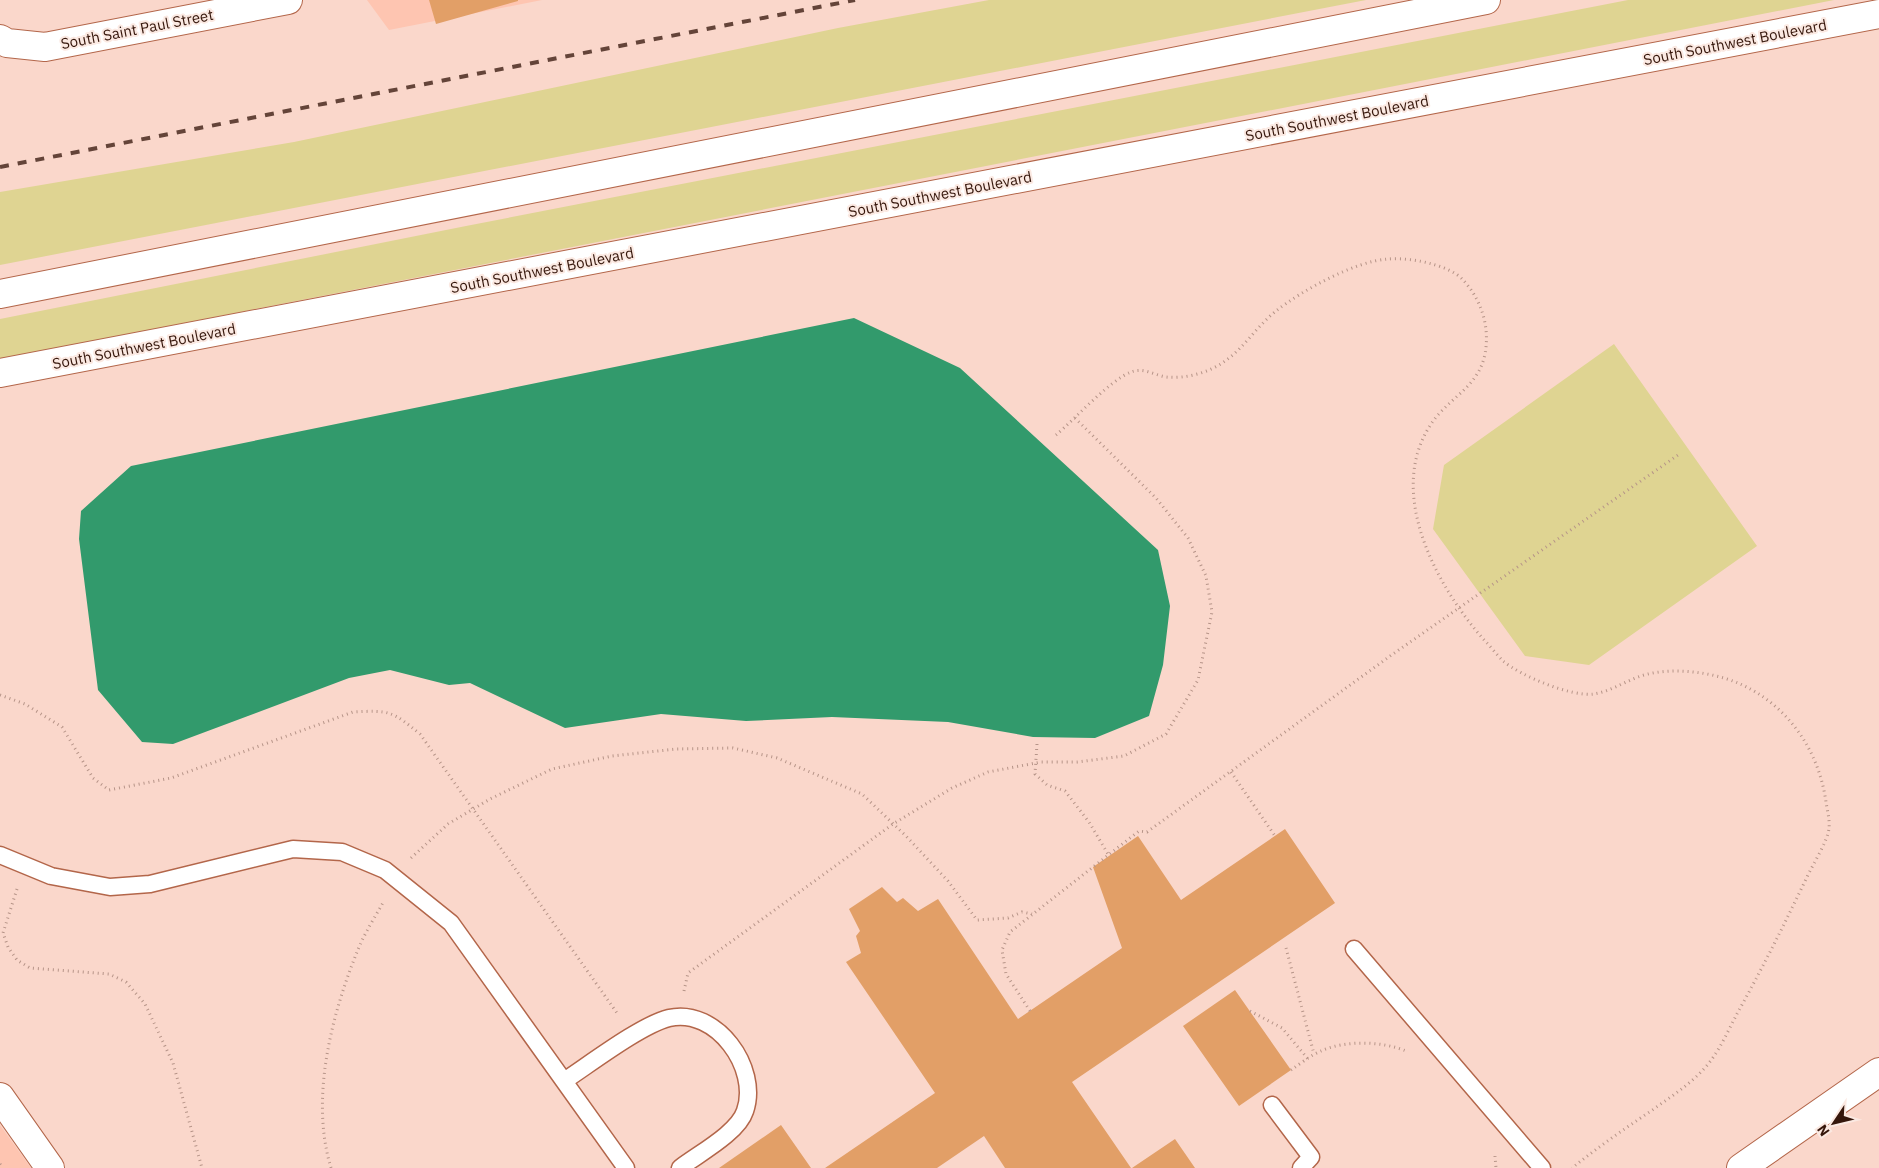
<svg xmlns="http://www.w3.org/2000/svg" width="1879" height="1168" font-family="'IBM Plex Sans',sans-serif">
  <rect width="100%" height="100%" fill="#fad7cb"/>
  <path fill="#fec5b1" d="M367,0H542L389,30Z
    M0,1125L31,1168H0Z"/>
  <path fill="#dfd492" d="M989,0H1366L0,265V192L294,142L838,28Z
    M1628,0H1834L0,359V319L466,226Z
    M1614,344L1757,546L1589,665L1525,656L1433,529L1444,465Z"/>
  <path fill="#329a6c" d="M854,318L960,368L1158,550L1170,606L1163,665L1149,716L1095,738L1033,737L948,722L832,717L746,721L661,714L565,728L470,683L449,685L390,670L349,678L173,744L142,742L98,690L79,539L81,511L131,466Z"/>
  <path fill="#e29f67" d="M429,0H518V1L436,24Z
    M1285,829L1335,903L1072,1082L1131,1168H1005L984,1136L937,1168H825L935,1093L846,962L861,953L856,936L860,931L849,909L882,887L897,902L903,898L918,911L938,899L1018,1019L1122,948L1093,867L1138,836L1181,900Z
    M1235,990L1291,1070L1239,1106L1183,1026Z
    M781,1125L811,1168H719Z
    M1175,1139L1195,1168H1132Z"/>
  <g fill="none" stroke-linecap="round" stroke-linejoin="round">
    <g stroke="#b3664a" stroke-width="19">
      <path id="service" d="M0,855L51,876L110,887L150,884L293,849L342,852L385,870L451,923L626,1168
        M1354,949L1542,1168
        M564,1081C590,1064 641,1025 669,1018C716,1007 760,1068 745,1111C738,1133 698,1154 680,1168
        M1272,1105L1311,1157L1301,1168"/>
    </g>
    <g stroke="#b3664a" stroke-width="30">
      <path id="minor" d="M0,39L7,43L45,47L288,0
        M0,1097L50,1168
        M1741,1168L1879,1072"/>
    </g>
    <g stroke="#b3664a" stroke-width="30">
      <path id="secondary" d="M0,294L1486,0
        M0,373L1879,14"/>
    </g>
    <path stroke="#b69488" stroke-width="3" stroke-dasharray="1 4" stroke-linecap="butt" d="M1056,435C1075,419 1110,380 1131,372C1143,367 1154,375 1166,377C1185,379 1209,373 1225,361C1244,348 1257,326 1276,311C1301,291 1355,261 1388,259C1402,258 1418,260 1432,264C1443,267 1456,272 1463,280C1482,300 1490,328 1485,354C1479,384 1455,395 1437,416C1381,485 1435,585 1485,641C1491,647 1497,655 1503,661C1521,676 1571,697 1594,694C1612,691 1627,680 1644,675C1670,668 1699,671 1724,678C1780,695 1818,744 1826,802C1827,809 1830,820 1829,828C1828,841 1813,864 1807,877C1785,923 1763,967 1738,1012C1730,1027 1722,1045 1712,1059C1696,1081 1673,1095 1651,1111C1624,1129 1597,1148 1572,1168
      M0,695L25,704L62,727L93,778L109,790L171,778L353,712C390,710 392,711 420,734L617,1013
      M1037,744L1035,774L1047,785L1065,791L1089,822L1108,854
      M1231,772L1275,836
      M411,858L448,824L490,799L552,769L612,756L676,749L733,748L777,758L862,794L906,836L948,881L977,920L1008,918L1022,912L1032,914
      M17,889L3,933L8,947L17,960L30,968L109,974L126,982L145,1004L173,1063L202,1168
      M1286,948L1314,1054
      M684,991L688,973L893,824L952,788L988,772L1041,762H1077L1124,756L1166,734L1198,680L1212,612L1206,576L1188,538L1156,498L1075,418
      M1030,1011L1006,974L1002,950L1010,932L1139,831L1147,832L1393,654L1678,455
      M1250,1011L1282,1028L1308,1059
      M1291,1070C1300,1064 1311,1055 1321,1051C1345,1040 1382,1041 1406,1051
      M1495,1156L1496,1168
      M0,1164L3,1168
      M331,1168C310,1099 331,1017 357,952C364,934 375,917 384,901"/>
    <use href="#service" stroke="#fff" stroke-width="16"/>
    <use href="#minor" stroke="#fff" stroke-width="28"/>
    <use href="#secondary" stroke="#fff" stroke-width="28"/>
    <path stroke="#644439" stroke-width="4" stroke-dasharray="9 9" stroke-linecap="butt" d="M0,167L855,0"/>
  </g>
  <g text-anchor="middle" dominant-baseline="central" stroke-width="4" stroke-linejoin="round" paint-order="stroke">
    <g font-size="15" fill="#35160b" stroke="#fbe9e2">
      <text transform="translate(137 29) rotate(-11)">South Saint Paul Street</text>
      <text transform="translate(1735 42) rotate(-11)">South Southwest Boulevard</text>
      <text transform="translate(1337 118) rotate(-11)">South Southwest Boulevard</text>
      <text transform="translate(940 194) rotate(-11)">South Southwest Boulevard</text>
      <text transform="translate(542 270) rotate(-11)">South Southwest Boulevard</text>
      <text transform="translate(144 346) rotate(-11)">South Southwest Boulevard</text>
    </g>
  </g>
  <g transform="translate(1834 1123) rotate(235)" stroke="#fbe9e2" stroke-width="4" paint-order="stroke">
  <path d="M0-4L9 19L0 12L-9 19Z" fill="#35160b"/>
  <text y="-8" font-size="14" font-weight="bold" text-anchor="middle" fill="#35160b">N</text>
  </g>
</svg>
